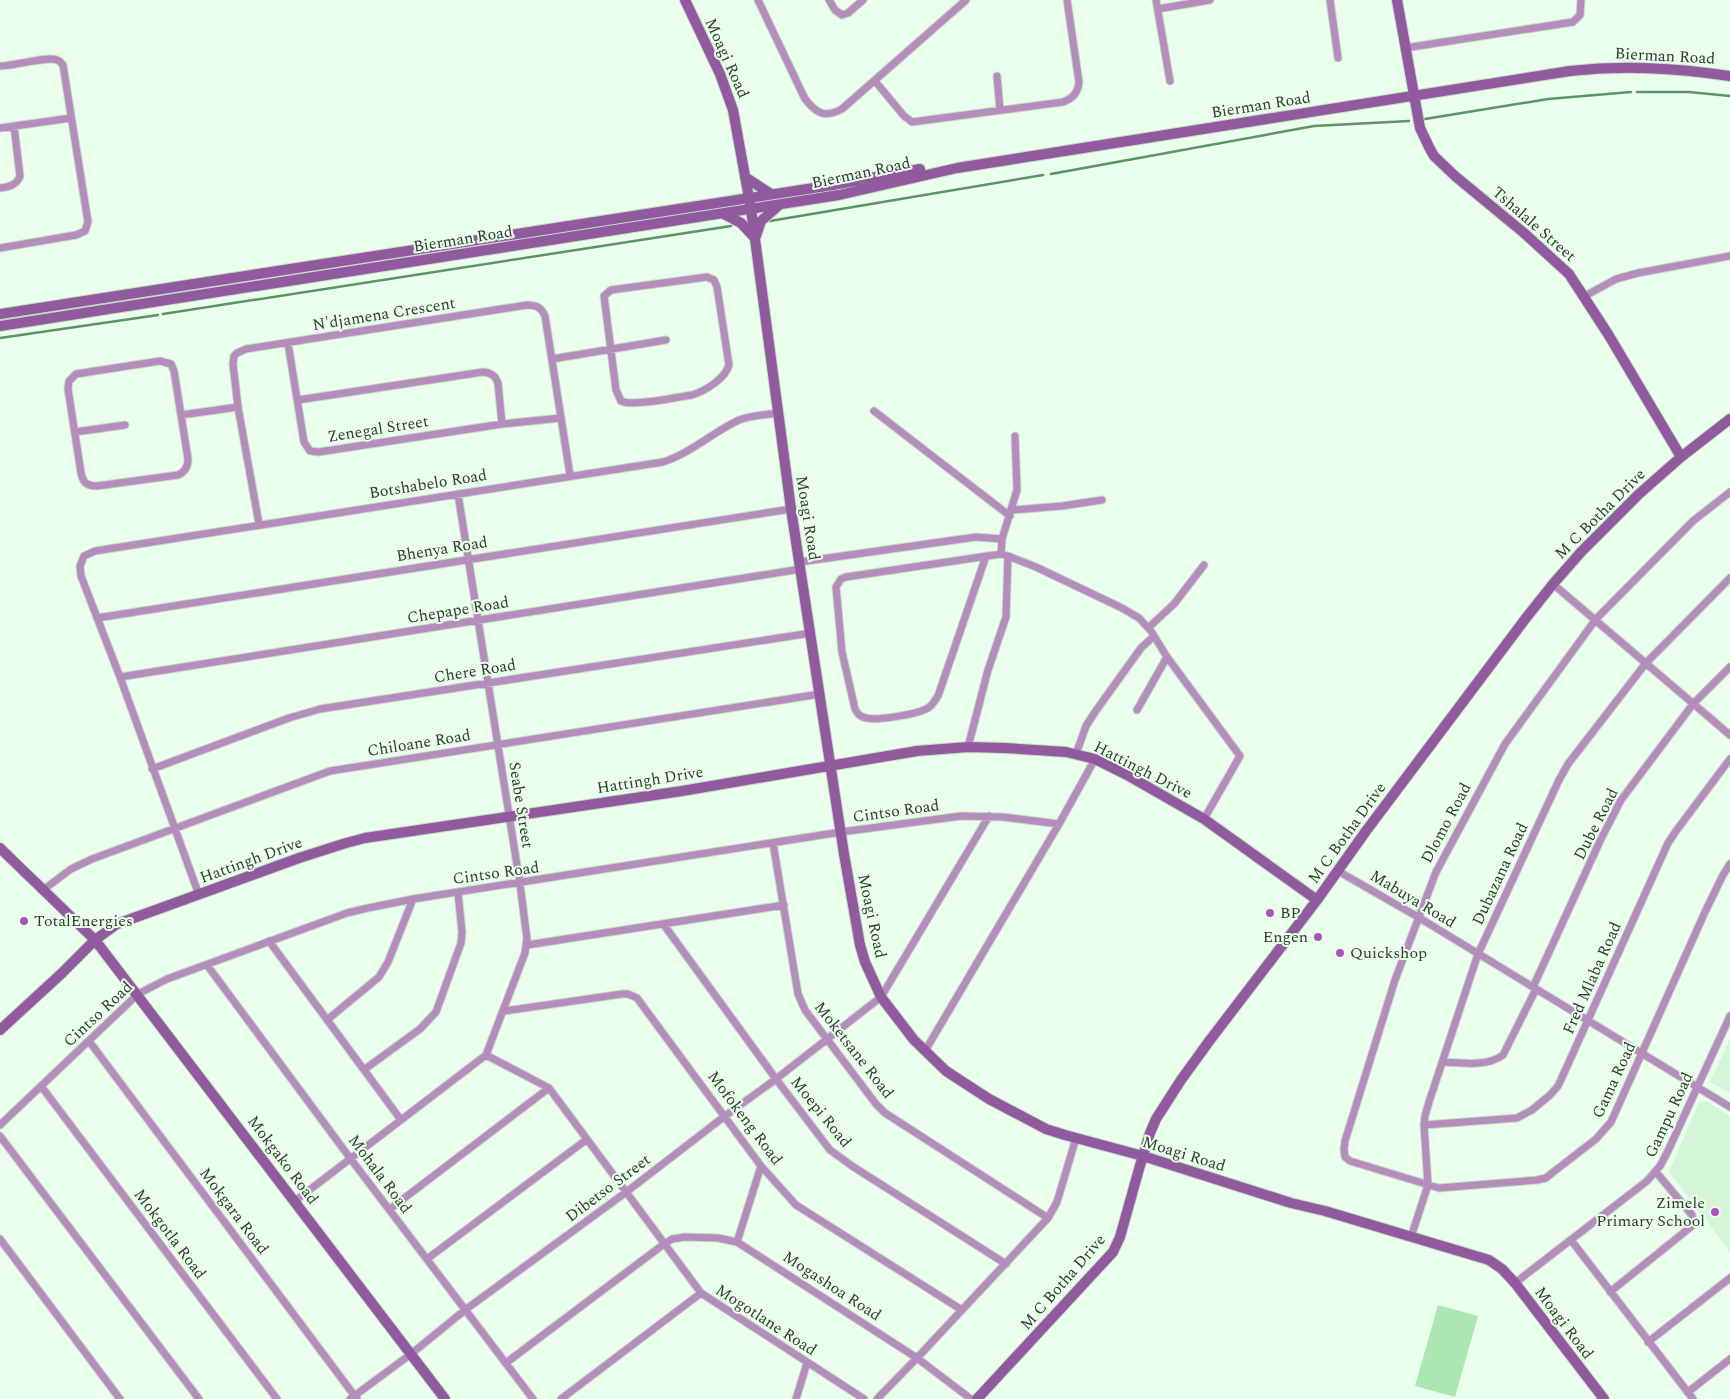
<svg xmlns="http://www.w3.org/2000/svg" width="1730" height="1399" font-family="Spectral,serif">
  <rect width="100%" height="100%" fill="#e9feeb"/>
  <path fill="#d5f5d8" d="M1730,1039V1093L1710,1082Z
    M1706,1101L1730,1116V1251L1669,1172L1699,1102Z"/>
  <path fill="#ace7b3" d="M1438,1305L1478,1316L1455,1397L1415,1386Z"/>
  <g fill="none" stroke-linecap="round" stroke-linejoin="round">
    <path stroke="#5c9364" stroke-width="2.5" d="M1637,92H1689L1730,96
      M1425,119L1548,99L1631,92
      M1051,174L1314,126L1409,121
      M770,221L1043,175
      M163,314L731,226
      M0,338L158,315"/>
    <g stroke="#c8dbca" stroke-width="9">
      <path id="street" d="M758,0L805,99C817,114 825,118 842,109L966,0
        M829,0L835,10L842,15L848,13L863,0
        M1156,0L1170,81
        M1330,0L1338,58
        M1158,9L1210,0
        M1405,48L1573,22L1580,15L1581,0
        M0,66C13,66 48,56 57,60C61,61 61,63 63,65L88,222L85,231L76,235L0,248
        M997,76L1000,110
        M875,81L904,116L912,122L1063,102C1073,98 1078,93 1079,82L1067,0
        M0,128L71,118
        M0,188C9,187 17,185 20,176L14,126
        M707,277L714,280L717,287L729,365C725,379 705,391 692,395C677,397 632,407 621,401L616,390L604,296L611,290Z
        M1585,296L1616,279L1638,273L1730,256
        M288,343L304,442L310,451L319,452L502,424L561,418
        M552,359L666,340
        M160,361L171,364L174,371L188,459C188,467 185,472 178,475L97,486C87,486 83,483 81,473L68,389L69,381L76,374Z
        M298,400L483,372C491,373 495,375 498,383L502,424
        M874,411L1010,516
        M181,415L238,407
        M75,432L125,425
        M1730,492L1693,521L1596,619L1505,744L1436,872L1395,980L1345,1141L1344,1149L1345,1157L1350,1161L1439,1188L1537,1180L1546,1178L1552,1173L1596,1139L1611,1122L1705,912L1723,875L1730,864
        M1012,510L1062,506L1102,500
        M259,524L238,407L233,364L234,356L237,353L246,349L527,305C536,305 541,307 545,316L570,475
        M1001,554L1002,539L1017,490L1015,436
        M1008,556L1036,567L1122,608L1139,618L1151,631L1167,657L1240,756L1204,819
        M800,562L976,537L1002,539
        M1553,584L1730,735
        M97,618L791,509
        M1148,628L1174,604L1204,565
        M120,677L801,569
        M1137,710L1167,657
        M968,747L988,670L1006,617L1008,556L1001,554L846,577L841,579L836,587L842,652L855,709C857,713 859,716 863,717C874,722 918,714 928,708C933,705 935,700 938,696L986,556
        M1076,754L1086,726L1095,712L1141,648L1154,636
        M152,769L289,718L320,709L811,633
        M773,843L798,994L805,1010L876,1104L885,1113L1048,1218
        M1338,871L1418,917L1730,1107
        M43,890L71,869L92,859L330,771L820,694
        M199,895L120,677L81,576L80,566L84,556L95,551L663,462C691,453 713,432 739,420C751,415 765,415 778,413
        M664,925L776,1079L830,1150L852,1166L1006,1264
        M269,941L401,1120
        M527,945L784,905
        M207,965L350,1158L533,1399
        M1533,987L1600,841L1621,800L1693,704L1730,667
        M504,1011L622,994H628L637,998L761,1166L796,1205L962,1310
        M327,1020L379,977L388,962L413,899
        M89,1041L357,1399
        M925,1051L1059,824L1095,759
        M486,1055L549,1088L701,1293L864,1399
        M1442,1062C1462,1063 1487,1067 1503,1055L1536,989
        M365,1069L420,1029L436,1012L461,943L462,932L458,893
        M41,1086L277,1399
        M0,1125L138,994L167,979L347,913L368,908L413,899L841,832L961,816L1003,817L1059,824
        M1424,1125L1517,1118L1532,1110L1550,1095L1558,1086L1564,1073L1668,843L1676,831L1730,759
        M0,1136L199,1399
        M295,1201L486,1055L525,953L527,939L520,884L458,494
        M390,1209L549,1088
        M1411,1237L1428,1185L1424,1125L1425,1116L1429,1102L1478,954L1559,780L1568,764L1646,663L1730,578
        M0,1239L120,1399
        M1571,1240L1693,1399
        M737,1242L761,1166
        M427,1259L586,1140
        M1515,1283L1647,1181L1660,1166L1667,1153L1730,1016
        M1610,1292L1692,1226V1215L1656,1172
        M1648,1342L1730,1278
        M506,1363L664,1244L672,1239L685,1237L718,1238L737,1242L917,1358L971,1399
        M1688,1392L1730,1359
        M350,1399L411,1354L465,1310L625,1193L725,1116L776,1079L881,997L989,816
        M561,1399L701,1293
        M796,1399L807,1363
        M877,1399L917,1358L1048,1218L1057,1202L1076,1138"/>
    </g>
    <g stroke="#c8dbca" stroke-width="12">
      <path id="secondary" d="M685,0L720,74L733,110L751,209L791,509L844,854L860,945L865,962L881,997L914,1040L946,1071L989,1099L1046,1129L1065,1135L1143,1156L1291,1203L1325,1211L1489,1260L1502,1269L1515,1283L1604,1399
        M1397,0L1420,128L1430,149L1434,156L1455,176L1524,233L1569,274L1608,334L1681,457
        M745,177L771,194
        M724,214L741,223L754,237
        M756,236L761,221L778,206
        M0,314L833,185L920,169
        M0,326L839,195L957,168L1570,71C1626,65 1674,68 1730,76
        M0,848L95,940L445,1399
        M0,1030L61,974L95,940L117,924L299,858L346,843L365,838L682,791L917,751L968,747L1005,748L1066,752L1095,759L1127,775L1204,819L1317,900
        M977,1399L1113,1252L1120,1237L1139,1169L1150,1133L1156,1119L1181,1080L1210,1040L1317,900L1366,831L1526,618L1553,584L1581,552L1639,494L1681,457L1730,419"/>
    </g>
    <use href="#street" stroke="#b48dbc" stroke-width="7"/>
    <use href="#secondary" stroke="#91599e" stroke-width="10"/>
  </g>
  <g fill="#aa51bd" stroke="#e9feeb" stroke-width="2">
    <circle cx="1270" cy="913" r="5"/>
    <circle cx="24" cy="921" r="5"/>
    <circle cx="1318" cy="937" r="5"/>
    <circle cx="1340" cy="953" r="5"/>
    <circle cx="1715" cy="1212" r="5"/>
  </g>
  <g text-anchor="middle" dominant-baseline="central" stroke-width="4" stroke-linejoin="round" paint-order="stroke">
    <g font-size="16" fill="#313b32" stroke="#e9feeb">
      <text transform="translate(1665 56) rotate(3)">Bierman Road</text>
      <text transform="translate(727 58) rotate(66)">Moagi Road</text>
      <text transform="translate(1261 105) rotate(-9)">Bierman Road</text>
      <text transform="translate(861 173) rotate(-12)">Bierman Road</text>
      <text transform="translate(1534 224) rotate(41)">Tshalale Street</text>
      <text transform="translate(463 239) rotate(-9)">Bierman Road</text>
      <text transform="translate(384 314) rotate(-9)">N'djamena Crescent</text>
      <text transform="translate(378 429) rotate(-9)">Zenegal Street</text>
      <text transform="translate(428 484) rotate(-9)">Botshabelo Road</text>
      <text transform="translate(1600 514) rotate(-45)">M C Botha Drive</text>
      <text transform="translate(808 518) rotate(81)">Moagi Road</text>
      <text transform="translate(442 549) rotate(-9)">Bhenya Road</text>
      <text transform="translate(458 610) rotate(-9)">Chepape Road</text>
      <text transform="translate(475 671) rotate(-9)">Chere Road</text>
      <text transform="translate(419 743) rotate(-9)">Chiloane Road</text>
      <text transform="translate(1143 770) rotate(27)">Hattingh Drive</text>
      <text transform="translate(650 780) rotate(-9)">Hattingh Drive</text>
      <text transform="translate(521 805) rotate(81)">Seabe Street</text>
      <text transform="translate(896 811) rotate(-8)">Cintso Road</text>
      <text transform="translate(1446 823) rotate(-62)">Dlomo Road</text>
      <text transform="translate(1596 824) rotate(-63)">Dube Road</text>
      <text transform="translate(1347 833) rotate(-54)">M C Botha Drive</text>
      <text transform="translate(251 860) rotate(-20)">Hattingh Drive</text>
      <text transform="translate(496 873) rotate(-8)">Cintso Road</text>
      <text transform="translate(1500 874) rotate(-65)">Dubazana Road</text>
      <text transform="translate(1413 899) rotate(31)">Mabuya Road</text>
      <text transform="translate(872 916) rotate(78)">Moagi Road</text>
      <text transform="translate(1592 978) rotate(-66)">Fred Mlaba Road</text>
      <text transform="translate(98 1014) rotate(-43)">Cintso Road</text>
      <text transform="translate(854 1050) rotate(52)">Moketsane Road</text>
      <text transform="translate(1614 1080) rotate(-65)">Gama Road</text>
      <text transform="translate(821 1112) rotate(51)">Moepi Road</text>
      <text transform="translate(1669 1115) rotate(-65)">Gampu Road</text>
      <text transform="translate(745 1118) rotate(53)">Mofokeng Road</text>
      <text transform="translate(1184 1154) rotate(17)">Moagi Road</text>
      <text transform="translate(283 1160) rotate(53)">Mokgako Road</text>
      <text transform="translate(380 1174) rotate(53)">Mohala Road</text>
      <text transform="translate(608 1188) rotate(-37)">Dibetso Street</text>
      <text transform="translate(234 1211) rotate(53)">Mokgara Road</text>
      <text transform="translate(170 1234) rotate(53)">Mokgotla Road</text>
      <text transform="translate(1063 1282) rotate(-49)">M C Botha Drive</text>
      <text transform="translate(832 1286) rotate(33)">Mogashoa Road</text>
      <text transform="translate(766 1320) rotate(33)">Mogotlane Road</text>
      <text transform="translate(1564 1323) rotate(53)">Moagi Road</text>
    </g>
    <g font-size="16" fill="#313b32" stroke="#e9feeb" text-anchor="start">
      <text x="1280" y="913">BP</text>
      <text x="34" y="921">TotalEnergies</text>
      <text x="1308" y="937" text-anchor="end">Engen</text>
      <text x="1350" y="953">Quickshop</text>
      <text x="1705" y="1203" text-anchor="end">Zimele<tspan x="1705" dy="18">Primary School</tspan></text>
    </g>
  </g>
</svg>
